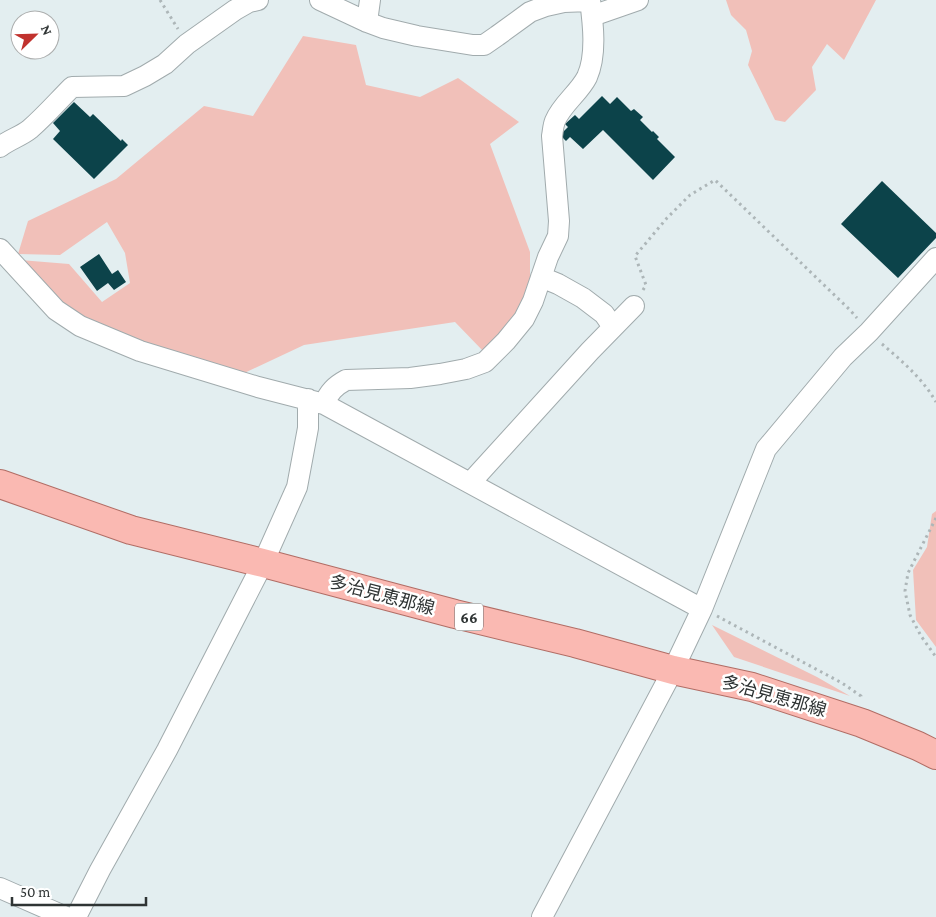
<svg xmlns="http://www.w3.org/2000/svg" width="936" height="917" font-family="'Crimson Pro','Noto Sans JP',serif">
  <rect width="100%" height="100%" fill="#e3eef0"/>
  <path fill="#f1c0b9" d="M726,0H876L844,60L827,44L812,67L816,90L785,122L775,120L748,65L752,51L746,30L731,15Z
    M303,36L356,45L366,85L420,97L458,78L519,122L490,144L530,252V296L484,352L455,322L304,345L242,374L88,323L57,304L20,260L69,264L102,302L130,283L125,253L107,222L60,255L18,254L28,221L116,179L204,106L253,116Z
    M936,511V647L916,620L913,570L927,547L932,514Z
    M712,625L817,677L850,696L734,657Z"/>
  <path fill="#0c434a" d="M602,96L610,104L617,97L631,111L634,109L643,117L640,120L652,132L653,131L659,137L657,139L675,157L653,180L603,130L583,149L570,137L566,141L560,135L568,127L565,124L575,115L579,119Z
    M74,102L90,117L93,114L121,141L122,139L128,145L94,179L53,139L60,131L53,123Z
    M882,181L936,233V238L898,278L841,224Z
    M99,254L112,274L118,270L126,282L114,290L108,283L97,291L80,267Z"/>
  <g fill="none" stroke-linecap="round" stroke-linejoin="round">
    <g stroke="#a1abad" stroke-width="22">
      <path id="minor" d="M320,0L367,22L383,28L417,36L473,45H484L497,36L530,12L546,6L564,2L590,1
        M592,16L638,0
        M367,22L370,0
        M0,147C10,139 20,137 30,129C45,116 58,101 72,87L124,86L145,76L165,64L187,44L235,10L249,2L258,0
        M0,249L56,310L80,326L140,351L258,387L324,404L702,609
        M541,277L558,284L583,298L604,314L613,327
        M324,404C329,392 335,386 346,380L410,378L440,374L466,369L485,362L506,341L524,319L533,301L548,257L558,236L559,221L552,136C553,131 553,126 555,121C562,104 579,93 587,77C597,55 593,23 590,0
        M471,482L590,351L634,306
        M0,888L66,917
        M76,917L100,870L167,750L263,563L297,487L308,428V399
        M542,917L673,670L702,609L766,449L843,357L869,332L936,258"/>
    </g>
    <g stroke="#b16d65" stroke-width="30">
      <path id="primary" d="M0,484L131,530L263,563L455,614L575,643L673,670L752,687L862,723L918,746L936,755"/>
    </g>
    <path stroke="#adb6b8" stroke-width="3" stroke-dasharray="2.5 4" stroke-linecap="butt" d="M160,0L178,29
      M643,290L646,285L635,256L667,218L690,195L715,180L850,310L857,318
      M882,344C902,361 923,379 936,402
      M936,518L908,573L905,591L910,615L921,636L936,657
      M717,616L842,683L861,696V699"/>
    <use href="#minor" stroke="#fff" stroke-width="20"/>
    <use href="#primary" stroke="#fab9b2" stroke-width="28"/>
  </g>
  <g text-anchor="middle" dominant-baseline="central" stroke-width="5" stroke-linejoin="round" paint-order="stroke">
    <rect fill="#fff" stroke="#6d7171" stroke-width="1" x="455" y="603.5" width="28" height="27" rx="4"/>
    <g font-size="16" font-weight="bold" fill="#2f3434">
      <text x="469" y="617">66</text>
    </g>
    <g font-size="18" fill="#2f3434" stroke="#fff">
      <text transform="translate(382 595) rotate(15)">多治見恵那線</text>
      <text transform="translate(774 696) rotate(16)">多治見恵那線</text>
    </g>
  </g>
  <g transform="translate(35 35) rotate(67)"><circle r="24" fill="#ffffff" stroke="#acaeae"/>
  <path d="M0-4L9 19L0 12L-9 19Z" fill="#c1322e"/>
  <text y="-8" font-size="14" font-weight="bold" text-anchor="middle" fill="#2f3434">N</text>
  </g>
  <path d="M12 897v8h134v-8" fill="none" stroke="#2f3434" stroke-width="2.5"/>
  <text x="20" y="897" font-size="15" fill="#2f3434" stroke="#ffffff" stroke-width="4" paint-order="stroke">50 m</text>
</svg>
